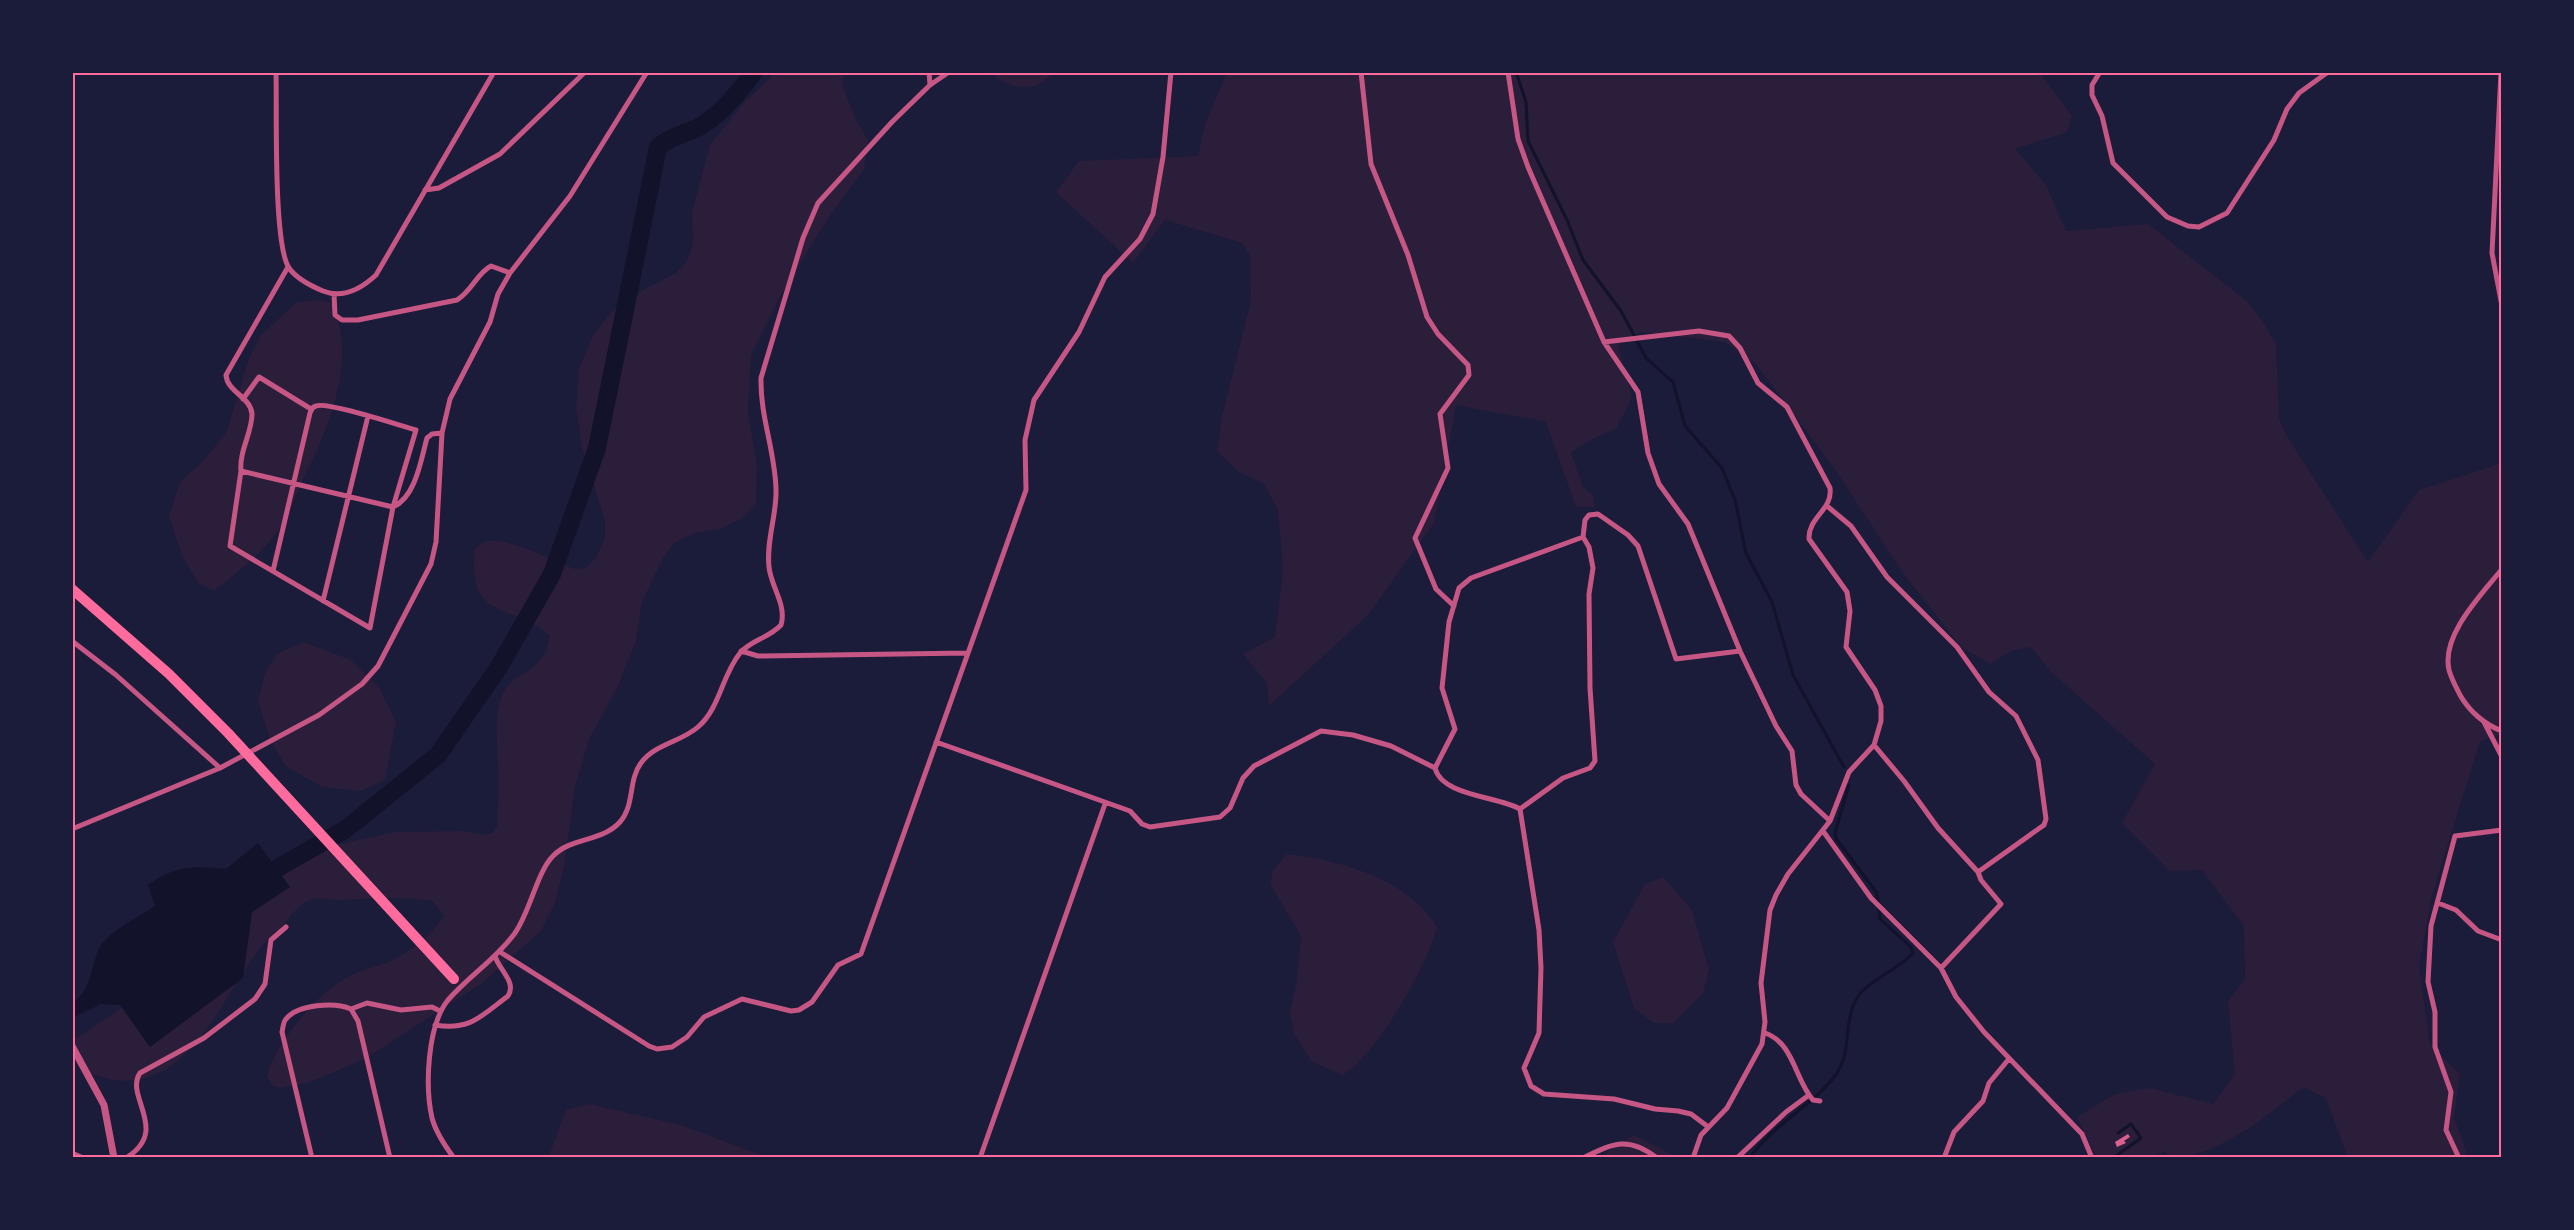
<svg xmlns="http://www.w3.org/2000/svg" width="2574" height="1230" font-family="Raleway,sans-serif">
  <rect width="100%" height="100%" fill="#1b1b3a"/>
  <path fill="#2a1e3b" d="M776,72H845L842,84L855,118L868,140L864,169L829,217L782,293L751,355L748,413L757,466L756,504L741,519L720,529L696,533L675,542L663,558L642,602L636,641L618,686L589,739L575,787L564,866L555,903L541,931L482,983L365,1059L310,1082L282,1088L273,1086L267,1076C275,1044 316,994 346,978C360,969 378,967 393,960C412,950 434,934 444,915L432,901C400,896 368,899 336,900C329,900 320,897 313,899C298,903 290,918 280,929C276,933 270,936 266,941C222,992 188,1105 98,1076C76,1069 72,1064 72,1041L127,1004L231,877L296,853L396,832L464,831L483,835L492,833L497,827C498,807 499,787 498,767C498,745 493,719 501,698C512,667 547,676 549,635C509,601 467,622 475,549C479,546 482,542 487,541C510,537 553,561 575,569L586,568L597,556L605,538V521L582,447L576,408L579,369L592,337L611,312L645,289L676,273L687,261L693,244L692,212L710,145L742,105Z
    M992,72H1055C1049,76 1041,85 1034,86C1020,89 1000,84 992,72Z
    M1227,72H2042L2041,75L2072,116L2067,132L2015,149L2046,185L2066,231L2148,224L2248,302L2263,322L2276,344L2279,419L2288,438L2368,562L2419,490L2502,463V734L2480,741L2431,899L2419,966L2430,1045L2460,1074L2454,1118L2469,1158H2348L2326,1098L2303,1087C2269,1115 2216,1158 2170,1158L2165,1151L2148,1158H2097L2077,1117L2115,1094L2150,1088L2213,1104L2235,1074L2228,1002L2245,978L2244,926L2202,870L2170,871L2122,823L2155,764L2051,672L2031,647L2011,651L1990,664L1961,647L1903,573L1834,468L1756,364L1725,342L1640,332L1618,345L1632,398L1616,429L1590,440L1571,453L1583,487L1593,495L1595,507H1576L1546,422L1456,405L1434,523L1368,615L1269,706L1267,683L1243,654L1275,637L1283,570L1278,510L1264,484L1239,472L1217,451L1222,416L1251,300L1250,256L1242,243L1165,220L1133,263L1056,192L1079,161L1198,156L1205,124Z
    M320,300L333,303C358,365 327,431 300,486C294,500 289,516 280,528C262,553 239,572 214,590L199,584L182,556L169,516L180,482L205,459L227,431L249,358L260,336L297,302Z
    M304,642L351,660L380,689L396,722L385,780L360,791L322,787L286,766L270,740L258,701L265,673L277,654Z
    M1287,854C1341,860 1408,879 1437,927C1427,967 1377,1054 1343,1075L1312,1062L1294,1034L1290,1013L1296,986L1301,936L1270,884L1273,870Z
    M1663,877L1692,910L1709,970L1703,993L1674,1023H1654L1634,1008L1613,942L1645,884Z
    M589,1104L681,1125L769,1158H548L566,1110Z
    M1634,1135L1679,1158H1604L1608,1151Z"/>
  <path fill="#12122b" d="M258,843L290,887L252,912L243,978L150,1047L120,1005L101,1004L72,1018V1003C93,990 90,964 101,945C108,933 143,914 155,906L148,885C177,865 193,866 226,869Z"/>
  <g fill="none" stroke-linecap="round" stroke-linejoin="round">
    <path stroke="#12122b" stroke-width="3" d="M1516,72L1526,102L1528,141L1567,220L1583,260L1621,311L1646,358L1673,382L1685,426L1722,468L1735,500L1746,553L1772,602L1793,675L1844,767
      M1750,1158C1772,1125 1811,1107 1835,1076C1854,1051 1841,1021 1859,995C1870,980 1899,969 1913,953L1911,947L1880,919L1877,893L1837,840L1835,833L1849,785
      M2113,1158L2141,1138L2131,1124L2118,1133"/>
    <path stroke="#12122b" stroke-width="18" d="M255,881L346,829L438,755L499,667L552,574L597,448L658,147C674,134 685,135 701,126C722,113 739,92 754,72"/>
  </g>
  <path fill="#dd5f8e" d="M2128,1134L2130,1137L2124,1141L2126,1143L2117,1147L2115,1142Z"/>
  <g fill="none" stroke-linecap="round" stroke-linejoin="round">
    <path stroke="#c65784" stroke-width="5" d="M276,72C277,108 273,244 289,268C296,278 311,286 323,291C343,299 361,289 376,275L494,72
      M929,72L930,85
      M1361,72L1371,164L1408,255L1427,317L1438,334L1468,365L1469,375L1440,414L1448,468L1415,538L1436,589L1454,606
      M1508,72L1518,139L1528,167L1604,342L1638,392L1648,453L1659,484L1688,524L1740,651L1776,726L1792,751L1796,785L1801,794L1830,821
      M2100,72L2092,85V95L2102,116L2113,163L2167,217L2188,226L2199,227L2227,213L2274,140L2287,109L2299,93L2328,72
      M2501,72L2492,253L2502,306
      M425,190L439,188L500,154L585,72
      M334,294L335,315L342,320H358L457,300C472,291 477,273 491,266L510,273
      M1604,342L1699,331L1729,336L1740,348L1758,383L1787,407L1830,488C1833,510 1808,517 1809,539L1847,592L1850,611L1846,647L1875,690L1881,706V721L1874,745L1849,772L1830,821L1788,874L1776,895L1770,910L1761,983L1765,1022L1762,1044L1727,1108L1701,1135L1693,1158
      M243,399L259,377L311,409
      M241,471L393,507C416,497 421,459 427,438L432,434L442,433
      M1827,506L1851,526L1887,577L1957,647L1989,692L2016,716L2038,760L2046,819L2044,825L1978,872
      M1583,537L1471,578L1459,588L1449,622L1442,688L1455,729L1435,768C1442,796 1497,796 1520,809L1539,930L1541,968L1539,1033L1524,1068L1531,1086L1544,1094L1614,1099L1655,1109L1678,1111L1691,1114L1707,1126
      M2502,569C2482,594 2441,635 2449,670C2451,678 2456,687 2460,695C2469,711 2485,725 2502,731
      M273,571L310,413C312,409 312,407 316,406C327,401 401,426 416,430L393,507L370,628L230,546L241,471C239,451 252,433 252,414C251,397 227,392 226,375L288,267
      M323,601L368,416
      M72,641L116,675L220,768
      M741,651L758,656L968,653
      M2484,722L2502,757
      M936,742L1130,811L1142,824L1150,827L1220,817L1230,808L1243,778L1254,766L1321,731L1353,735L1391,746L1435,768
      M1874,745L1904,781L1938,828L1978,872L1981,880L2001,904L1941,968
      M1520,809L1563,778L1590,768L1595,761L1590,688L1589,594L1593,568L1589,547L1583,537L1585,520L1589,515L1598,514L1628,535L1638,546L1676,659L1740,651
      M72,829L220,768L319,715L362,684L378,666L431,564L436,542L442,433L450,399L490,322L498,294L510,273L570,196L647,72
      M1823,831L1871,898L1941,968L1956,997L1984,1032L2082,1134L2092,1158
      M2438,903L2456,910L2478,931L2502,940
      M500,952L649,1046L657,1049L672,1047L687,1037L704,1017L742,999L791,1011L799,1010L812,1002L838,965L861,954L1026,490L1025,440L1034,400L1079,332L1105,277L1140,239L1153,214L1163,157L1171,72
      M351,1009L367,1003L401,1010L432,1007L440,1011
      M435,1025C470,1031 481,1016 508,996C517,982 499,970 495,956
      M1765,1033C1794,1043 1795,1080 1813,1100L1820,1101
      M72,1153L83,1158
      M126,1158C171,1130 124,1097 140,1073L204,1038L255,999L265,984L271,940L286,927
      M312,1158L282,1032C283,1028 283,1022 286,1019C298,1004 335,1002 351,1009L358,1021L390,1158
      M454,1158C445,1146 436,1133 432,1118C425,1087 427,1026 448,1000C469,976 496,959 515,933C530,912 537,872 553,856C571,837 602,842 620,822C635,805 628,780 641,763C655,744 681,742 698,727C720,708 722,675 740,653C751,640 769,638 781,625C787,605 771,587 769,567C766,540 777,515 776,489C775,451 760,416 761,378L803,238L818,203L892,122L930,85L949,72
      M980,1158L1105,804
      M1583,1158C1614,1143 1628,1136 1657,1158
      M1737,1158L1786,1112L1809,1095
      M1944,1158L1954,1132L1983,1101L1989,1083L2008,1060
      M2459,1158L2446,1130L2451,1092L2435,1047V1012L2428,982L2431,926L2455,836L2502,830"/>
    <path stroke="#c65784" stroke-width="7" d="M72,1046L104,1105L114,1158"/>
    <path stroke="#ff6b9d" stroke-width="10" d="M72,589L169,674L228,733L454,979"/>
  </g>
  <rect width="2574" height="1230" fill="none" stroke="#1b1b3a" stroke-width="147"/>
  <rect x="74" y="74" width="2426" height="1082" fill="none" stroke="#ff6b9d" stroke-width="2"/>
</svg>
